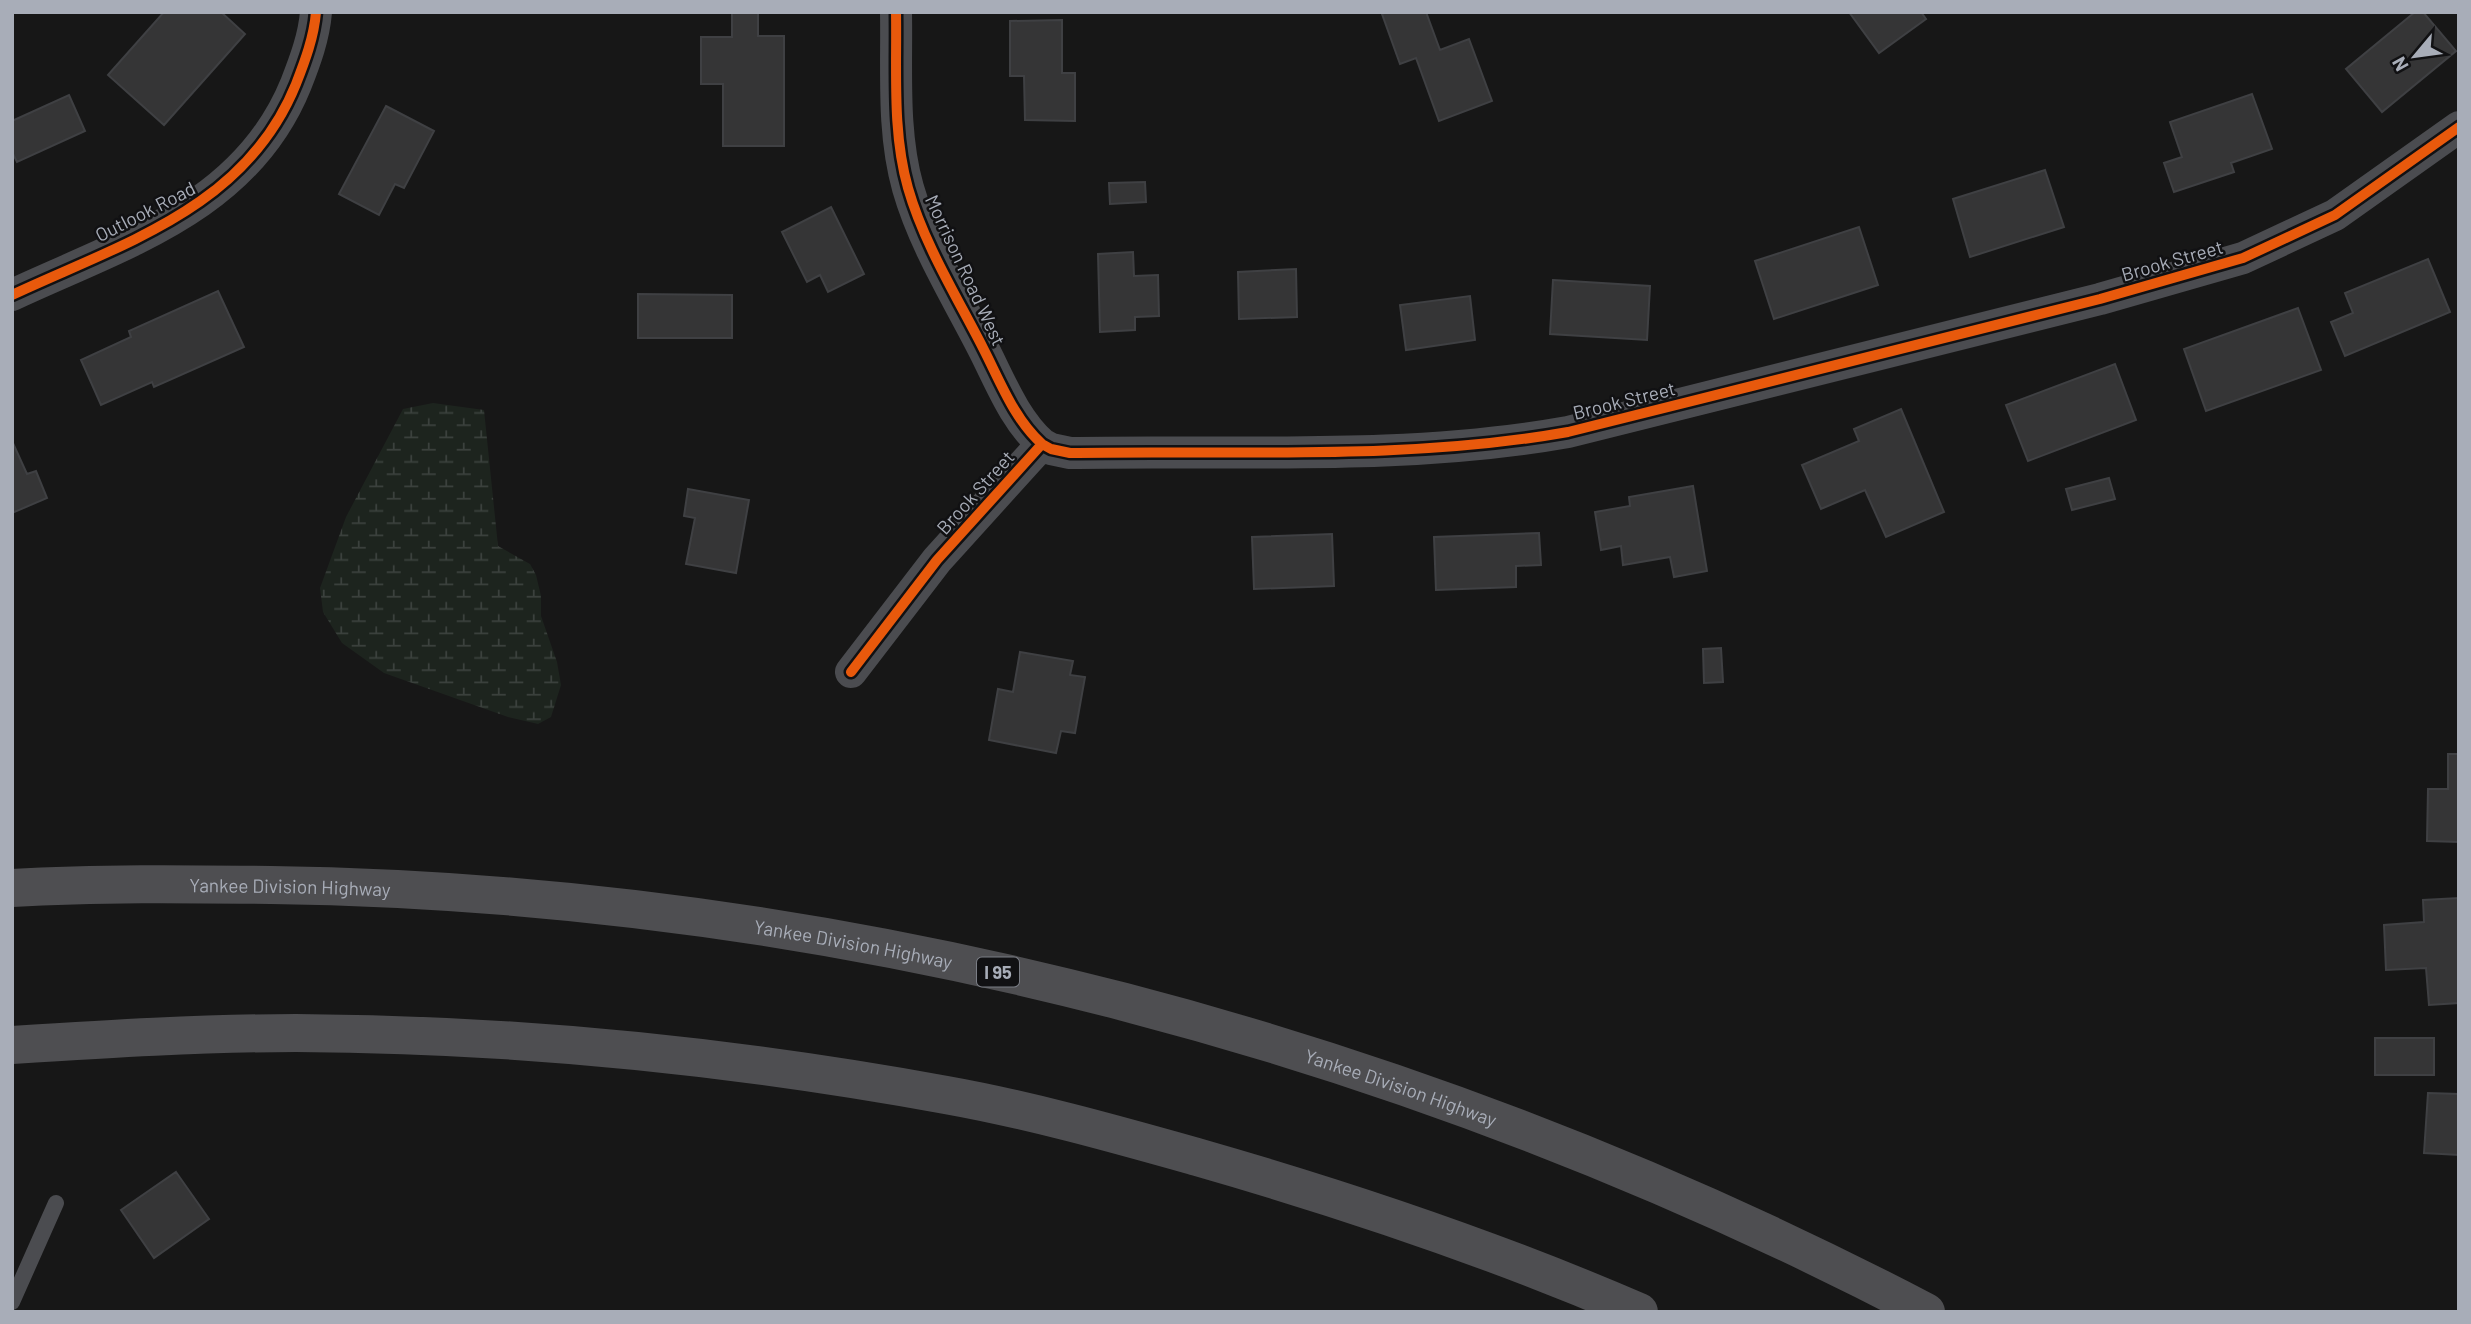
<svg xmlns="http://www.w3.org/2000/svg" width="2471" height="1324" font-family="Barlow,sans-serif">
  <defs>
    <pattern id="wetland-marsh" width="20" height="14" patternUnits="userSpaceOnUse" patternTransform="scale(1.75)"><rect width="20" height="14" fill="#1d241e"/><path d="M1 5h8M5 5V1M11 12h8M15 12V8" fill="none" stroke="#3b413d"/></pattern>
  </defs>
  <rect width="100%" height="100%" fill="#171717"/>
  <path fill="url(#wetland-marsh)" d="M433,403L484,410L498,546L530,564L536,575L541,596V616L557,662L561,685L551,717L538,724L508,717L384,673L342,643L323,612L320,588L346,517L403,409Z"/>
  <path fill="#353536" stroke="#3f4043" stroke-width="2" d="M164,12H221L245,34L164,125L108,75Z
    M732,12H758V36H784V146H723V84H701V37H732Z
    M1387,12H1426L1440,50L1469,39L1492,101L1439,121L1416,58L1400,64L1382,14Z
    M1849,12H1921L1926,19L1879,53Z
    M2415,12H2423L2456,51L2382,112L2346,69Z
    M1062,20V73H1075V121L1025,120L1024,76H1010V21Z
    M2252,94L2272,149L2231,163L2234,172L2174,192L2164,163L2182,157L2170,122Z
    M69,95L85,131L17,162L12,152V121Z
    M386,106L434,131L404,188L395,184L379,215L339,194Z
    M2045,170L2064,227L1970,257L1953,199Z
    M1145,182L1146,202L1110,204L1109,183Z
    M831,207L864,274L828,292L820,275L807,282L782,232Z
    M1859,227L1878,285L1774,319L1755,261Z
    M1133,252L1134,276L1158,275L1159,316L1135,317V330L1100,332L1098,254Z
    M2428,259L2450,312L2345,356L2331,322L2353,313L2345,293Z
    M1296,269L1297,317L1239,319L1238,272Z
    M1553,280L1650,286L1647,340L1550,334Z
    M218,291L244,347L154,387L152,382L101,405L81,360L131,337L129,331Z
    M638,294L732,295V338H638Z
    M1470,296L1475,340L1406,350L1400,305Z
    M2298,308L2321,370L2206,411L2184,349Z
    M2115,364L2136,420L2028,461L2006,405Z
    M1901,409L1944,512L1886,537L1865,490L1821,509L1802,465L1859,441L1854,429Z
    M12,441L27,474L36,471L47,498L12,513Z
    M2109,478L2115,499L2072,510L2066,489Z
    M1693,486L1707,571L1674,577L1670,557L1623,565L1621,546L1601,550L1595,512L1630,506L1629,497Z
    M688,489L749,500L736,573L686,564L695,518L684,516Z
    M1539,533L1541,565L1516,566V587L1436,590L1434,537Z
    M1332,534L1334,586L1254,589L1252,537Z
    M1721,648L1723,682L1704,683L1703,649Z
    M1020,652L1073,661L1070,675L1085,677L1075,733L1061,731L1056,753L989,740L998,689L1013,692Z
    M2448,754H2459V842L2427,841L2428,789H2448Z
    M2459,898V1003L2429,1005L2426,968L2386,970L2384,925L2424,922L2423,900Z
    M2375,1038H2434V1075H2375Z
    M2428,1093L2459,1094V1155L2424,1153Z
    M176,1172L209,1219L154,1258L121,1210Z"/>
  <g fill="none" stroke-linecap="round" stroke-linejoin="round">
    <path stroke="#4b4c50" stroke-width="16" d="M12,1302L56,1203"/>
    <path stroke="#4b4c50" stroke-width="32" d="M896,12C897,70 892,132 908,188C924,244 957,297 983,348C1000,381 1014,419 1042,444
      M12,295C123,243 246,208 296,84C305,61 314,37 316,12
      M851,672L937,560L1042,444L1051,449L1070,453C1235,450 1405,461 1568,432L2100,299L2243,258L2335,215L2459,127"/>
    <g stroke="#4e4e51" stroke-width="38">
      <path id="s1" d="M12,888C98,883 185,884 271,885C847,893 1417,1046 1926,1312"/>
      <path d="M12,1045C107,1039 202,1033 296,1033C513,1034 733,1056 946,1095C1030,1110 1115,1134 1197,1157C1347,1200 1496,1250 1639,1312"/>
    </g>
    <g stroke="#111113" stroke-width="15">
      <path id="cycleway" d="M896,12C897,70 892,132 908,188C924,244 957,297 983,348C1000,381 1014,419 1042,444
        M12,295C123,243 246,208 296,84C305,61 314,37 316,12
        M851,672L937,560L1042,444L1051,449L1070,453C1235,450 1405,461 1568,432L2100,299L2243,258L2335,215L2459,127"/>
    </g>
    <use href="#cycleway" stroke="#e8590c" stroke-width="10"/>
  </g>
  <g text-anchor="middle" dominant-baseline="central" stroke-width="5" stroke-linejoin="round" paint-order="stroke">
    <rect fill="#111113" stroke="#7b7e86" stroke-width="2" x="977" y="957.5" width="42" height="29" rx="5"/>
    <g font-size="18" font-weight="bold" fill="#a8adb8">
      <text x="998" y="972">I 95</text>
    </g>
    <g font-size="19" fill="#a8adb8" stroke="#111113">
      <text transform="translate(145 211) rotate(-27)">Outlook Road</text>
      <text transform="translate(2172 260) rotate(-16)">Brook Street</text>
      <text transform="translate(966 270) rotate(65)">Morrison Road West</text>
      <text transform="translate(1624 400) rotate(-14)">Brook Street</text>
      <text transform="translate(975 492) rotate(-48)">Brook Street</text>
      <text stroke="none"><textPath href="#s1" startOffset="278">Yankee Division Highway</textPath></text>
      <text stroke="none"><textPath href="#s1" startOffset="845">Yankee Division Highway</textPath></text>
      <text stroke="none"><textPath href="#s1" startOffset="1412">Yankee Division Highway</textPath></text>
    </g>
  </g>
  <rect width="2471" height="1324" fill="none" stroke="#a8adb8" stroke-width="28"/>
  <g transform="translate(2415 56) rotate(241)" stroke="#111113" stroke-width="5" paint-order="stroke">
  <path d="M0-5L12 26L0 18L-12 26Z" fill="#a8adb8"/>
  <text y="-10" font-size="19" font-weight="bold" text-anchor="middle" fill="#a8adb8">N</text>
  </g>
</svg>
